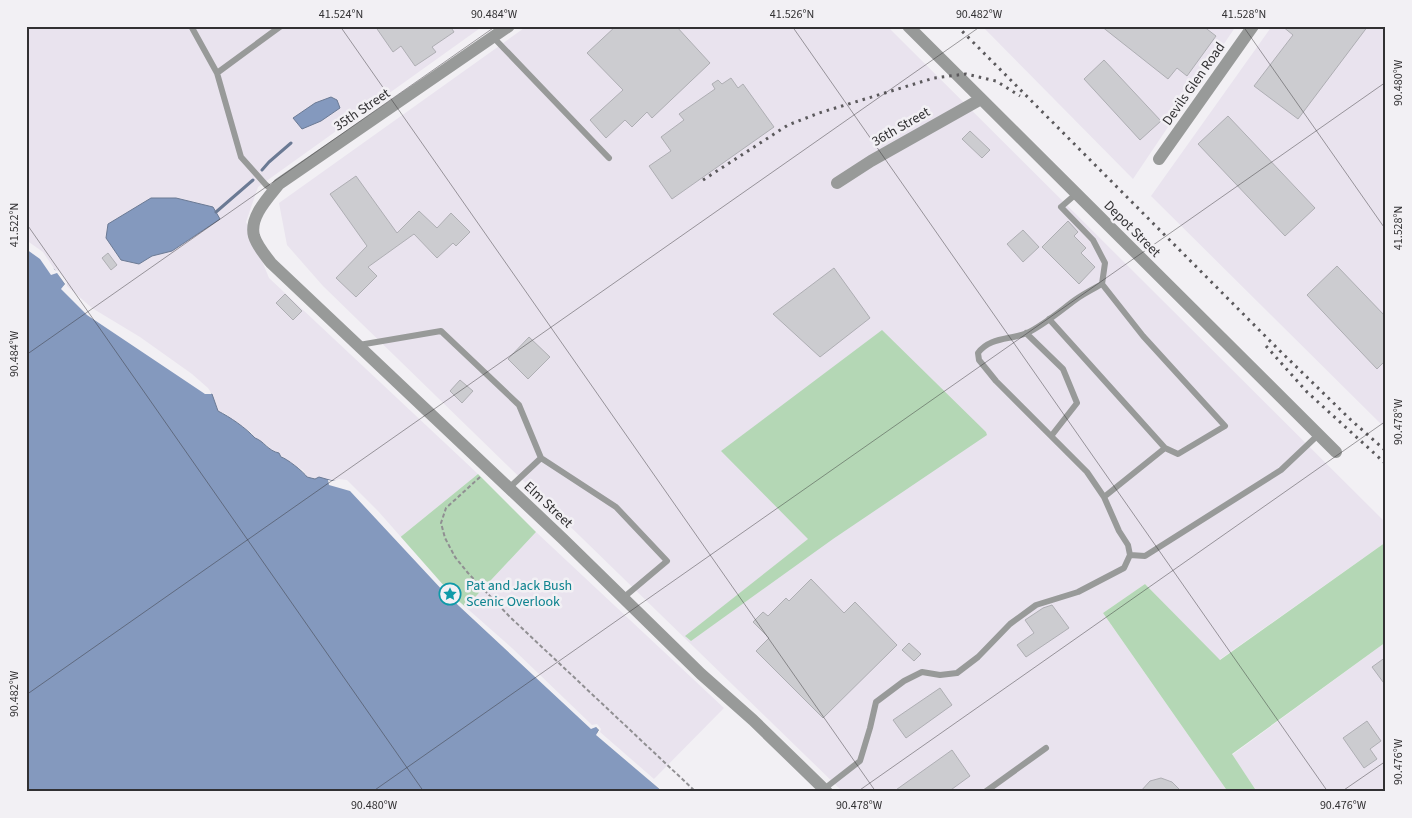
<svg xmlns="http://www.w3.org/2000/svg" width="1412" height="818" font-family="'Source Sans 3',sans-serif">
  <rect width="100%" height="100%" fill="#f2f0f4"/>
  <path fill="#e9e3ee" d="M26,26H483L258,187L246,222L269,278L478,474L398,539L333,481L307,477L303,470L290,464L278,453L272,451L267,445L255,438L251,432L237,425L226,414L218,411L213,398L91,310L64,286L26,242Z
    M527,26H887L1386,523V542L1219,660L1145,584L1103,613L1228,792H843L323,286L287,245L279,203Z
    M982,26H1236L1133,179Z
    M1272,26H1386V429L1151,196Z
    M536,532L724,708L652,781L592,728L463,610Z
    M1386,642V786L1378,792H1257L1232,755Z"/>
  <path fill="#b4d7b5" d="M882,330L986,432L987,435L833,539L691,641L685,636L808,539L721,451Z
    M478,474L536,532L463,610L443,590L398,539Z
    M1386,542V642L1232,754L1257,792H1228L1103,613L1145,584L1220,660Z"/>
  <path fill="#8499be" stroke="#6b7a94" d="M331,97L337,100L340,108L321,121L302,129L293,118L315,103Z
    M151,198H176L213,207L220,219L172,251L152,256L139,264L121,260L106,238L108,224Z
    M26,242L57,272L65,284L64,286L91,310L212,394L218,411C230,417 246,428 255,438C264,441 268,451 279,453L281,457C286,458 304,472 307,477L315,479L319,477L333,481L345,482L451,598L511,651L592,728L595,726L599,730L597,733L663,792H26Z"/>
  <path fill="#f2f0f4" d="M26,240L43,252L55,270L59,271L67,282V286L92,308L140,337L192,374L208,388L212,394H205L87,315L61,289L65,284L57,273L51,275L40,259L26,249Z
    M339,479L347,480L378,511L453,596L513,649L592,725L597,724L601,729L600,732L654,779L666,792H663L596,735L599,730L596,727L591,729L445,593L350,491L329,485L328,480L333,481Z"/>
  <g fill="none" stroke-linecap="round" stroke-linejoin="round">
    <path stroke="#6b7a94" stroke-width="3" d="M262,170L269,162L291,143
      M216,212L253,180"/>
  </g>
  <path fill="#ccccd0" stroke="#aeaeb3" d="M375,26H450L454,32L432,47L436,52L415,66L401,46L393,52Z
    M616,26H676L710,63L652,118L647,112L632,127L625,120L606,138L590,120L623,90L587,53Z
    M1101,26H1203L1216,36L1187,76L1177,68L1168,79Z
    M1282,26H1368L1298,119L1254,86L1293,35Z
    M1104,60L1161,121L1140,140L1084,79Z
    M731,78L738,88L743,84L774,127L672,199L649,166L671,151L661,137L684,120L679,114L715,89L712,84L718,80L722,84Z
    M1228,116L1315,208L1285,236L1198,144Z
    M970,131L990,150L982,158L962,139Z
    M356,176L397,233L419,211L437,228L451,213L470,232L456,246L453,243L437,258L414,234L368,267L377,276L356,297L336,278L367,246L330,194Z
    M1068,221L1078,232L1074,236L1086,248L1081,253L1095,267L1079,284L1042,247Z
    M1023,230L1039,247L1023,262L1007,244Z
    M108,253L117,265L111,270L102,258Z
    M1337,266L1386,317V360L1377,369L1307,295Z
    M834,268L870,318L820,357L773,314Z
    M285,294L302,311L293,320L276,303Z
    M529,337L550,357L528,379L508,359Z
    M460,380L473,391L462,403L450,391Z
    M811,579L844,613L855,602L897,645L823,718L756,651L769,638L753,622L763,612L768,616L786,598L789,601Z
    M1052,605L1069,628L1026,657L1017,645L1034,633L1025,620L1043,608Z
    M909,643L921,654L914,661L902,650Z
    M1386,657V686L1372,667Z
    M940,688L952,705L906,738L893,720Z
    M1367,721L1381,741L1370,749L1377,759L1364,768L1343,738Z
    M952,750L970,776L948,792H893Z
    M1161,778L1172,782L1182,792H1140L1150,781Z"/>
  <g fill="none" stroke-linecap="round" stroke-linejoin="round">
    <path stroke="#908f92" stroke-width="2" stroke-dasharray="4 2.5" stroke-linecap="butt" d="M480,477L446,508L441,523L445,538L455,557L468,573L510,617L696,792"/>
    <path stroke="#989a99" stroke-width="6" d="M191,26L217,73
      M493,37L609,158
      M274,191L266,185L241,157L217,73L281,26
      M1102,284L1143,336L1225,426L1178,454L1165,448
      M1049,319L1165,448L1104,497
      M1026,333L1063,369L1077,403L1052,435
      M359,345L441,331L519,405L541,458L616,507L667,561L623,598
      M509,488L541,458
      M1130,555L1145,556L1281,470L1318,435
      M824,789L860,761L870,728L876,702L904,681L922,672L940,675L957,673L978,657L1010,624L1036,605L1078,592L1124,568L1130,555L1128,545L1119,531L1104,497L1087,472L996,381L979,360L978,353C990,337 1010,340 1027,333C1044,325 1060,311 1075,300C1083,294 1093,289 1102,284L1105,263L1093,240L1061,207L1076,194
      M985,792L1046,748"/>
    <path stroke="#989a99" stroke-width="12" d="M509,26L279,184C268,198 249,217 254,236C257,246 265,255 271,263L563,539L701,674L753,720L827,792
      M908,26L1336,452
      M1159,159L1253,26
      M837,183L871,161L981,99"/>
    <path stroke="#5b595c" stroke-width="3" stroke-dasharray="2.5 5" stroke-linecap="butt" d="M957,26L1279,350L1351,420L1386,451
      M703,180L788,125L819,113L934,78L966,74L996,81L1020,96
      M1266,346L1307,392L1386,464"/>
  </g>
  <path fill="none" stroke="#323133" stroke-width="1" stroke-opacity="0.45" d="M340,26L876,792M792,26L1328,792M1243,26L1386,230M26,223L424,792M26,355L496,26M26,695L981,26M372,792L1386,82M857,792L1386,421M1341,792L1386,761"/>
  <defs>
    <g id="sight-ring" transform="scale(1.125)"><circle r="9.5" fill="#f2f0f4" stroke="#0f9aa8" stroke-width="1.5"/><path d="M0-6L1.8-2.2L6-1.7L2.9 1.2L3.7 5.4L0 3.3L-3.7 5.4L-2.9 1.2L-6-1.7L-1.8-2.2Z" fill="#0f9aa8"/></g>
  </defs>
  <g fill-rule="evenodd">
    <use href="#sight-ring" x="450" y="594"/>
  </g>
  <g text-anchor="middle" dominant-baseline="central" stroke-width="5" stroke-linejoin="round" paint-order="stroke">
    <g font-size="14" fill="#323133" stroke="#f2f0f4">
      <text transform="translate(1194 84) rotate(-55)">Devils Glen Road</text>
      <text transform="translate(362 110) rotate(-34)">35th Street</text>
      <text transform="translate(901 127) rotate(-30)">36th Street</text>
      <text transform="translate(1132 229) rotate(45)">Depot Street</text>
      <text transform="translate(548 505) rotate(43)">Elm Street</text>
    </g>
    <g font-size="14" fill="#0d838f" stroke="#f2f0f4" text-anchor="start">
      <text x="466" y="586">Pat and Jack Bush<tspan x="466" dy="16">Scenic Overlook</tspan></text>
    </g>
  </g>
  <rect width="1412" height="818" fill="none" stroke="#f2f0f4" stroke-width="55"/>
  <rect x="28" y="28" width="1356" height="762" fill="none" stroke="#323133" stroke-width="2"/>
  <g font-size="12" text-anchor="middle" fill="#323133">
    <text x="341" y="18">41.524°N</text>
    <text x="494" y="18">90.484°W</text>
    <text x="792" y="18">41.526°N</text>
    <text x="979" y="18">90.482°W</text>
    <text x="1244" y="18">41.528°N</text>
    <text transform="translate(1398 83) rotate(-90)" y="4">90.480°W</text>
    <text transform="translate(14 225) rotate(-90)" y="4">41.522°N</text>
    <text transform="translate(1398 228) rotate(-90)" y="4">41.528°N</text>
    <text transform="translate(14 354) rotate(-90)" y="4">90.484°W</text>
    <text transform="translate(1398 422) rotate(-90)" y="4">90.478°W</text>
    <text transform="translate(14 694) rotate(-90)" y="4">90.482°W</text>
    <text transform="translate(1398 762) rotate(-90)" y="4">90.476°W</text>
    <text x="374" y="809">90.480°W</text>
    <text x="859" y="809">90.478°W</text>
    <text x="1343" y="809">90.476°W</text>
  </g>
</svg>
